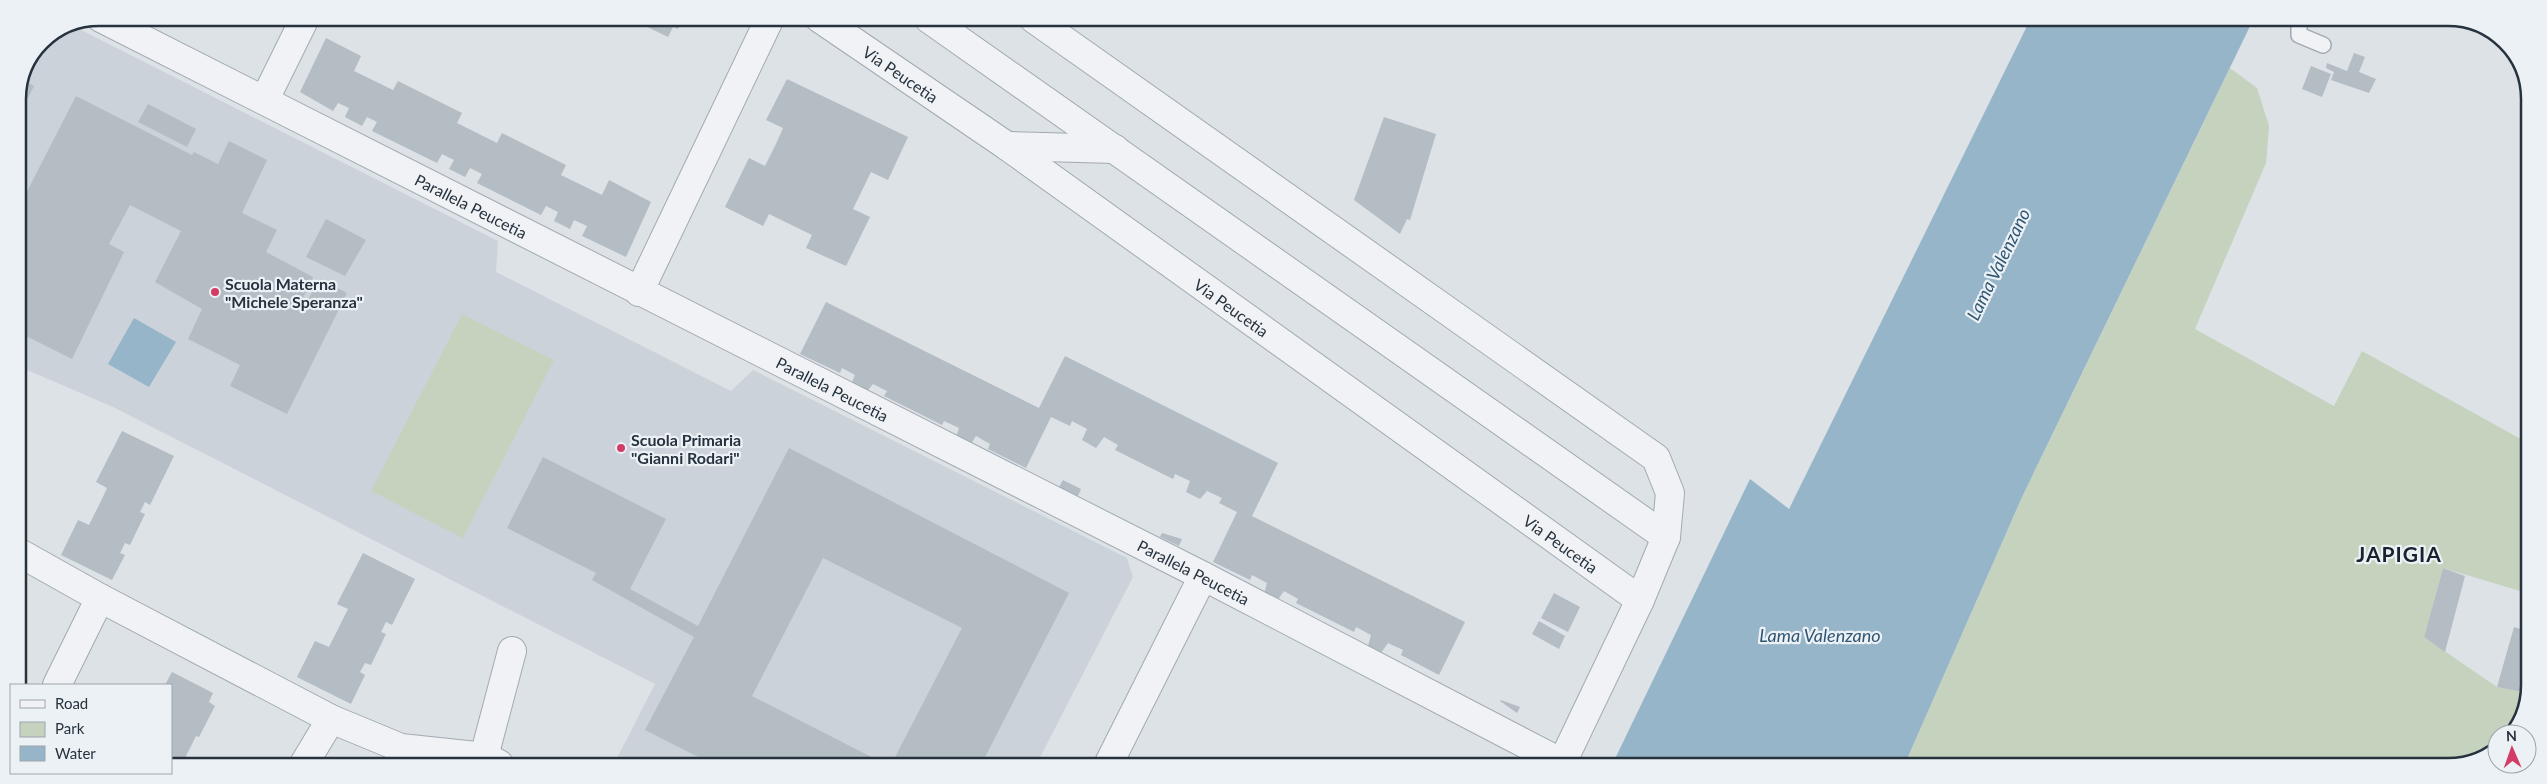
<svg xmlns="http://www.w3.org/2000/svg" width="2547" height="784" font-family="Lato,sans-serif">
  <rect width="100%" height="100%" fill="#dde2e7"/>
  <path fill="#cbd2d9" d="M75,27L498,241L496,272L731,391L753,370L1127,558L1133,577L1036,765L614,764L655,684L113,407L18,366V99L42,41Z"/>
  <path fill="#c5d2be" d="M2230,68L2257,88L2269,126L2266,163L2195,329L2334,406L2362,351L2528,443L2527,593L2443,568L2424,637L2497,687L2527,693V706L2508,734H2497V750L2448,766H1904L2022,497Z
    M462,314L554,360L463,538L371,491Z"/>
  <path fill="#96b5c9" d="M2030,20H2253L2022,497L1904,766L1612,765L1750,479L1789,509Z
    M134,318L176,342L149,387L108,364Z"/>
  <path fill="#b4bcc4" d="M629,18H683L678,29L673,27L668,37Z
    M326,38L361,56L354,71L393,90L398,81L462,113L457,123L497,143L502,133L566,165L561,175L602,195L609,180L651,202L626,257L582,236L587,226L574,220L570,229L554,221L558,212L546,206L541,215L477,183L482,174L470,168L465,177L449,169L454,160L442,154L437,163L372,131L377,122L367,117L362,126L345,117L349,108L338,103L333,111L300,92Z
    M2354,53L2365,57L2359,72L2376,79L2369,93L2331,80L2334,72L2326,68L2327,63L2347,71Z
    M2311,66L2331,74L2322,97L2302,89Z
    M787,79L908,137L888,180L871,172L853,209L870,217L846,266L806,248L812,235L769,214L763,226L725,207L749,158L765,166L776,144L783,128L766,120Z
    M25,81L34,86L18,118V99Z
    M76,96L192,155L194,152L218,164L229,141L267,160L242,213L277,230L266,252L313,277L302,300L306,303L320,279L347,293L287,414L230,386L240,365L188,339L202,309L155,282L181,231L130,205L109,244L124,252L72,359L18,332V209Z
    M148,104L196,129L187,147L138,122Z
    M1384,117L1436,134L1410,220L1407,219L1400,234L1354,200Z
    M326,219L366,240L345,276L306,257Z
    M826,302L1039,408L1065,356L1278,463L1252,516L1465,622L1439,675L1401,655L1403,650L1388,643L1381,653L1368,646L1371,635L1356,627L1354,632L1296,603L1298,599L1284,591L1277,601L1264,594L1267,583L1252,575L1250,580L1213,562L1237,512L1219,503L1222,498L1207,491L1200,499L1186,492L1190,481L1175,474L1173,479L1115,450L1118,445L1104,437L1096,448L1082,440L1087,429L1072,421L1070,426L1051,417L1026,468L988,449L990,444L976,436L969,447L955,440L959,428L944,421L942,425L884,396L887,391L873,384L864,395L850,387L855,375L842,368L840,373L800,354Z
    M122,431L174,456L150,505L145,502L140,512L145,514L130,545L125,543L120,553L125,555L112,580L61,555L78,520L89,525L102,499L107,488L96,482Z
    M789,448L1069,593L981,765H891L962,628L823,558L752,696L887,765L712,764L645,730L694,637L592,580L596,573L507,528L543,457L666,519L630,589L698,626Z
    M1063,480L1081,489L1078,496L1059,487Z
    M1162,533L1182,539L1179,546L1160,537Z
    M363,553L415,579L392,625L386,622L381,632L386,634L371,665L365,663L360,672L365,675L351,704L297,677L315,641L329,647L348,609L337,604Z
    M2443,568L2465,576L2445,652L2424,637Z
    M1554,593L1580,607L1568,632L1541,618Z
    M1539,621L1565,636L1559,649L1532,634Z
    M2514,627L2527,631V693L2497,687Z
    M172,672L213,693L209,702L215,706L199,737L196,736L182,764H171V685H165Z
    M1501,700L1520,707L1517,713L1500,701Z"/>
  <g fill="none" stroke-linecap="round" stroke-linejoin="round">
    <g stroke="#a2aab1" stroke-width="18">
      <path id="service" d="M2299,20V35L2323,45"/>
    </g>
    <g stroke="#a2aab1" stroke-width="30">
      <g id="minor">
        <path id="s1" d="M101,18L1203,576L1562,763"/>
        <path id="s2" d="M819,18L1007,146L1640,600"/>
        <path d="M929,19L1666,537"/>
        <path d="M1034,19L1656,458L1670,493L1666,537L1640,600L1561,765"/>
        <path d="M265,99L305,18"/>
        <path d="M1007,146L1115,149"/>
        <path d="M639,292L770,18"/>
        <path d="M18,552L100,598L331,719L401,748L486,757L499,764"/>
        <path d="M57,685L100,598"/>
        <path d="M304,764L331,719"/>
        <path d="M482,764L512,651"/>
        <path d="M1108,765L1203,576"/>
      </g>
    </g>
    <use href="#service" stroke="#f0f2f6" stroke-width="15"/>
    <use href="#minor" stroke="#f0f2f6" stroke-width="28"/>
  </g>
  <g fill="#d23c65" stroke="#ecf1f5" stroke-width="2">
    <circle cx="215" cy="292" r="5"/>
    <circle cx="621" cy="448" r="5"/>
  </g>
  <g text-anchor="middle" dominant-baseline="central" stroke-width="4.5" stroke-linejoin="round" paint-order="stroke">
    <g font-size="16" fill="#26323e" stroke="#ecf1f5">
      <text stroke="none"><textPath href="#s2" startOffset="99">Via Peucetia</textPath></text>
      <text stroke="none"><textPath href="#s1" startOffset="415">Parallela Peucetia</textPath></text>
      <text stroke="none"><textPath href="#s2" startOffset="504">Via Peucetia</textPath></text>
      <text stroke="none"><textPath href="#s1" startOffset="820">Parallela Peucetia</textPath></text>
      <text stroke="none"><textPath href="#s2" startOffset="909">Via Peucetia</textPath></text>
      <text stroke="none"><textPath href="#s1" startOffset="1225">Parallela Peucetia</textPath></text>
    </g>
    <g font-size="16" font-weight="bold" fill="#26323e" stroke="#ecf1f5" text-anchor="start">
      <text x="225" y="283">Scuola Materna<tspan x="225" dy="18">"Michele Speranza"</tspan></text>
      <text x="631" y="439">Scuola Primaria<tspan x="631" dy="18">"Gianni Rodari"</tspan></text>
    </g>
    <g font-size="18" font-style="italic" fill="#2f5673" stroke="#ecf1f5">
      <text transform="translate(1998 264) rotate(-64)">Lama Valenzano</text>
      <text x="1820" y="635">Lama Valenzano</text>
    </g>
    <g font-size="21" font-weight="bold" letter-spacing="1" fill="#18232f" stroke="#ecf1f5">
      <text x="2399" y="553">JAPIGIA</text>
    </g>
  </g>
  <path d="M0 0H2547V784H0ZM99 26H2448A73 73 0 0 1 2521 99V685A73 73 0 0 1 2448 758H99A73 73 0 0 1 26 685V99A73 73 0 0 1 99 26Z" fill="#ecf1f5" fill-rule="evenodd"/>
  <path fill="none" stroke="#26323e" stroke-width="2.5" d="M99 26H2448A73 73 0 0 1 2521 99V685A73 73 0 0 1 2448 758H99A73 73 0 0 1 26 685V99A73 73 0 0 1 99 26Z"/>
  <rect x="10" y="684" width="162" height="90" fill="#ecf1f5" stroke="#9da5ac"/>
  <rect x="20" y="700" width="25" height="8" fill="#f0f2f6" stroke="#9da5ac"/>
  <text x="55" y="709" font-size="15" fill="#26323e">Road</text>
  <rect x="20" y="722" width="25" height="15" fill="#c5d2be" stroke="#9da5ac"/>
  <text x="55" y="734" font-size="15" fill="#26323e">Park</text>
  <rect x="20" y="746" width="25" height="15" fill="#96b5c9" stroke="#9da5ac"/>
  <text x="55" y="759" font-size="15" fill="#26323e">Water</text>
  <g transform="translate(2512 749) rotate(358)"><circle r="24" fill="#ecf1f5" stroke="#9da5ac"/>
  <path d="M0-4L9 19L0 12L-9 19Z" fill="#d23c65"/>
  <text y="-8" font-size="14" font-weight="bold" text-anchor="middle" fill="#26323e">N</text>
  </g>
</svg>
